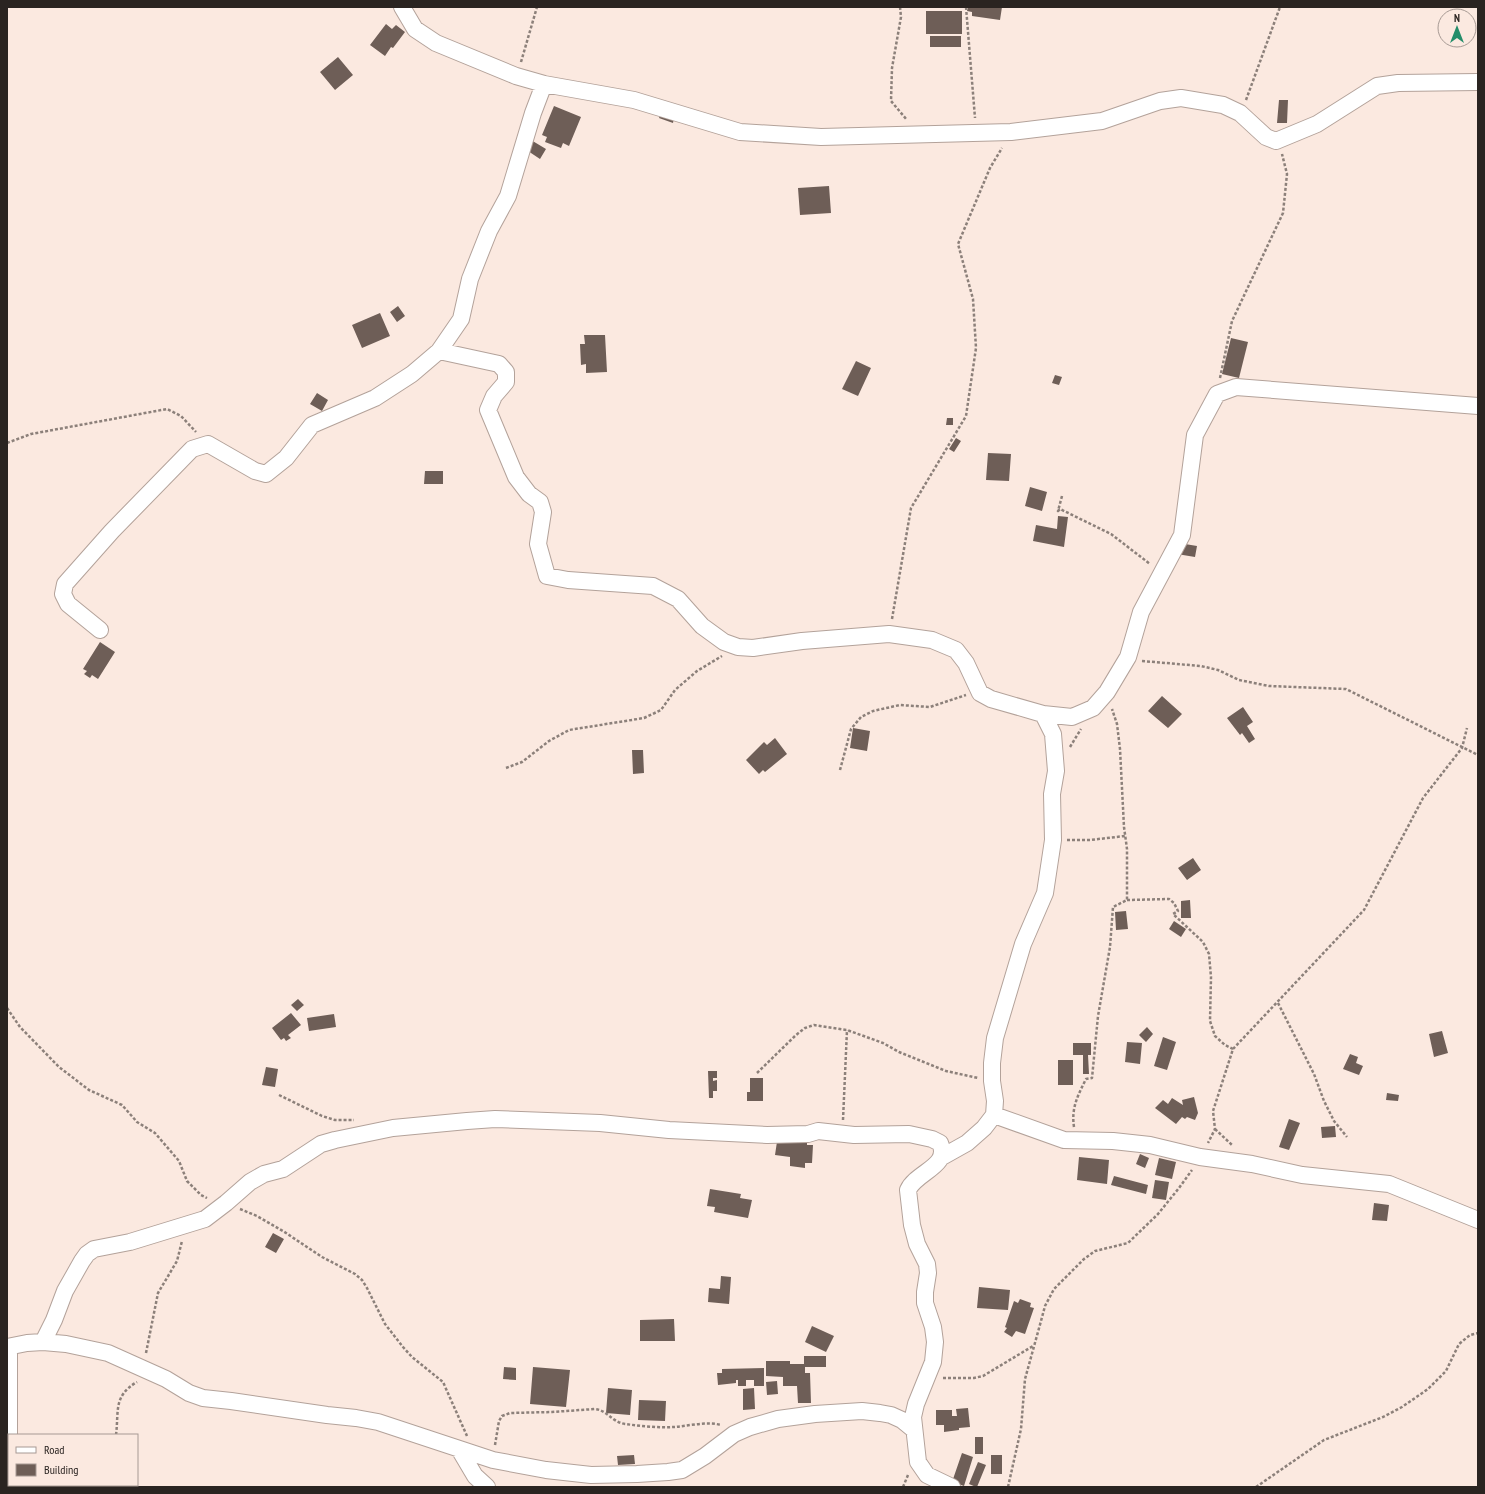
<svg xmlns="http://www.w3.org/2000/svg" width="1485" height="1494" font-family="'PT Sans Narrow',sans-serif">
  <rect width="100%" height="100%" fill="#fbe9e0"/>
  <path fill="#6e5e57" d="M968,7H1002L1000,20L972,16V12L967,11Z
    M926,11H962V34H926Z
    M386,24L392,29L396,25L405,32L393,48L391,47L385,56L370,45Z
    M930,36H961V47H930Z
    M338,57L353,75L335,90L320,72Z
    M1279,100H1288L1287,123H1277Z
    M554,106L581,117L569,146L563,143L561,148L545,142L547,137L542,135Z
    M661,113L674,118L673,123L659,118Z
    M531,140L546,149L540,159L525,149Z
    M829,186L831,213L800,215L798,188Z
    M398,306L405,316L397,322L390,312Z
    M380,313L390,336L362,348L352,325Z
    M584,335H605L607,372L586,373V364L581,365L580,344H585Z
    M1231,338L1248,342L1239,378L1222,374Z
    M856,361L871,368L858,396L842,389Z
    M1055,375L1062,377L1059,385L1052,383Z
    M317,393L328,400L322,411L310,404Z
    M947,418H953V425H946Z
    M956,438L961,441L954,452L949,449Z
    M988,453L1011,454L1009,481L986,480Z
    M425,471H443V484H424Z
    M1030,487L1047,492L1042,511L1025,506Z
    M1058,516L1068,517L1064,547L1033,541L1036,525L1057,529Z
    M1179,543L1197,546L1195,557L1177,554Z
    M100,642L115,652L98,679L92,675L90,678L84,674L87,671L83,669Z
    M1162,696L1182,714L1168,728L1148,711Z
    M1243,707L1253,722L1247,726L1255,739L1249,743L1242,733L1240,735L1227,718Z
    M853,728L870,731L867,751L850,748Z
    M775,738L787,754L765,772L763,770L759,774L746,760L764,742L767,745Z
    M632,750H643L644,773L633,774Z
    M1193,858L1201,870L1187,880L1178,868Z
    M1190,900L1191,918H1181V901Z
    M1126,911L1128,929L1116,930L1115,912Z
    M1174,921L1186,929L1181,937L1169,929Z
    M298,999L304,1005L297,1011L291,1005Z
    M291,1013L301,1025L288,1035L291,1038L286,1041L284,1038L281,1040L272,1028Z
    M334,1014L336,1027L309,1031L307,1018Z
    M1147,1027L1153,1034L1146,1042L1139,1035Z
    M1442,1031L1448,1053L1434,1057L1429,1034Z
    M1163,1037L1176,1042L1167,1070L1154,1066Z
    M1127,1042L1142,1043L1140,1064L1125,1062Z
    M1073,1043H1091V1055H1088L1089,1074H1083V1055H1073Z
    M1350,1054L1358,1057L1356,1063L1363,1066L1359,1075L1343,1069Z
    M1058,1060H1073V1085H1058Z
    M266,1067L278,1069L275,1087L262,1085Z
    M708,1071H717V1078H713V1081L717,1080V1091H713V1098H709Z
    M750,1078H763V1101H747V1092H750Z
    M1387,1093L1399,1095L1398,1101L1386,1100Z
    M1194,1097L1198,1113L1195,1120L1187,1117L1185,1119L1182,1117L1176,1124L1155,1108L1163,1100L1168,1104L1172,1098L1183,1105L1182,1100Z
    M1289,1119L1300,1123L1289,1150L1279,1147Z
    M1335,1126L1336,1137L1322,1138L1321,1127Z
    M778,1135L807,1139V1145H813L812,1163H805V1168L790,1166V1157L775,1155Z
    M1140,1154L1149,1158L1145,1168L1136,1164Z
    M1079,1157L1109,1160L1107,1184L1077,1180Z
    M1159,1158L1176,1162L1172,1179L1155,1175Z
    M1114,1176L1148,1185L1146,1194L1111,1185Z
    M1155,1180L1169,1182L1166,1200L1152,1198Z
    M710,1189L741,1194L740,1198L752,1200L748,1218L714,1212L715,1207L707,1206Z
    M1374,1203L1389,1205L1387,1221L1372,1220Z
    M273,1233L284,1239L276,1253L265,1247Z
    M721,1276L731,1277L729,1304L708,1302L709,1288L720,1289Z
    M979,1287L1010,1290L1008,1310L977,1308Z
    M1020,1299L1031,1303L1030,1307L1034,1308L1025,1334L1016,1331L1012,1337L1004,1332L1007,1328L1005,1327L1014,1301L1018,1303Z
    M674,1319L675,1341H640V1320Z
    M812,1326L834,1336L826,1352L805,1342Z
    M804,1356H826V1367H805V1373H810L811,1403H798L797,1386H783V1377L766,1376V1361H790V1364H804Z
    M504,1367L516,1368V1380L503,1379Z
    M533,1367L570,1370L566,1407L530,1404Z
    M764,1368V1386H754V1380H746V1386H738V1380H736V1383L718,1385L717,1373H722V1369Z
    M777,1381L778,1394L767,1395L766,1382Z
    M608,1388L632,1390L630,1415L606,1413Z
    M754,1388L755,1409L743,1410V1389Z
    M639,1400L666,1401L665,1421L638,1420Z
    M968,1408L970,1427L959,1428V1430L944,1432V1425H936V1410H952V1416H957L956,1409Z
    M975,1437H983V1454H975Z
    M962,1453L973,1457L964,1486L952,1482Z
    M634,1455L635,1464L618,1465L617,1456Z
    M991,1455H1002V1474H991Z
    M978,1462L986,1465L977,1487H976L969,1484Z
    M61,1485H72V1487H60Z"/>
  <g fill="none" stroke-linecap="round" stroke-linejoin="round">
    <g stroke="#b3a29a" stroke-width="18">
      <path id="minor" d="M402,7L415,29L436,43L516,76L544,84L634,100L740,132L821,137L1011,132L1102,121L1160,101L1181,98L1223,105L1240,113L1266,137L1276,141L1317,124L1377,86L1398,83L1478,82
        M439,351L499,364L506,372V382L494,396L488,410L516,477L529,494L540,502L543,512L538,544L547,576L568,580L653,586L678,599L702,626L724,642L738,647L753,648L802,641L889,634L932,640L956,650L966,663L980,693L991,699L1043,714L1053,734L1056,771L1052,794L1053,840L1045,893L1023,944L995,1038L992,1063V1081L995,1101L994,1115L984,1128L967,1143L942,1157
        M100,630L68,604L63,594L65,584L112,531L192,449L208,444L255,471L266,474L286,458L312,425L375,398L412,374L439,351L461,319L470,279L489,231L508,196L533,113L544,84
        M1043,714L1072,717L1093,708L1107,692L1128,657L1141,612L1182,535L1195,435L1217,394L1236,387L1478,406
        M994,1115L1064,1140L1113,1141L1150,1145L1200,1157L1252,1164L1302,1175L1389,1184L1478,1220
        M43,1342L54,1320L65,1291L82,1261L87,1254L94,1249L130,1242L205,1219L226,1203L250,1182L264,1174L283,1169L321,1144L335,1140L393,1128L467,1121L495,1119L600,1123L669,1130L767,1135L808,1134L818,1131L854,1135L909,1134L932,1139L940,1143C951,1166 916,1172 908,1190L912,1225L917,1244L927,1264L928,1273L925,1292V1303L933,1327L935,1342L933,1362L916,1404L913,1417L918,1462L927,1475L952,1487
        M7,1347L27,1343L43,1342L66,1344L108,1353L166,1379L189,1393L203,1398L231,1401L327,1415L356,1418L378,1422L493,1460L546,1470L591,1475L637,1474L668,1472L682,1470L705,1456L734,1434L750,1427L778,1419L815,1414L862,1411L880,1413L891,1415L902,1420L913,1429
        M9,1435V1347
        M459,1449L475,1476L487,1487
        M9,1487V1444"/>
    </g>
    <path stroke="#8c807a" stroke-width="2.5" stroke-dasharray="3 2" stroke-linecap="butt" d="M900,7L901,17L892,68L891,101L907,120
      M966,7L975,118
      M521,62L537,7
      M1246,100L1280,7
      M1220,378L1232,321L1283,213L1287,174L1282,154
      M7,443L31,434L167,409L181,416L196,432
      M1062,496L1058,511L1060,509L1111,534L1150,564
      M892,619L911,508L966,416L976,348L973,299L958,244L990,168L1002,148
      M1142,661L1201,666L1218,670L1239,680L1269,686L1346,689L1478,755
      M1070,747L1081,729
      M506,768L522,762L549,741L569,730L644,718L661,710L675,690L697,671L722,656
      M840,770L851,729L861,717L873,711L900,705L930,707L966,695
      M1067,840H1090L1125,836
      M1127,900L1169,899L1174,903L1178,911L1173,914L1203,942L1209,954L1211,977L1210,1021L1215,1036L1225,1045L1233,1049L1213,1111L1215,1129L1208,1143
      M1278,1003L1314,1074L1324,1101L1334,1121L1347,1137
      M7,1008L20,1027L59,1067L89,1090L122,1105L137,1122L155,1133L179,1161L187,1181L201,1195L207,1198
      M1233,1049L1364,910L1423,798L1462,748L1467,728
      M757,1073L796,1035L805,1028L814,1025L847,1030L883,1043L899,1052L946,1071L978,1078
      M279,1095L322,1116L335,1120H354
      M843,1120L847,1030
      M1074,1127C1071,1108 1078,1095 1086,1079L1092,1078L1098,1016L1110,947L1113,907L1127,900V849L1124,827L1120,749L1117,724L1112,709
      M1215,1129L1232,1145
      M240,1209L257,1216L283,1231L322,1257L355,1274L362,1280L367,1288L385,1324L403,1347L412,1357L443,1382L467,1436
      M146,1353L158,1293L177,1261L182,1241
      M943,1378H974L983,1376L1033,1346
      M116,1435C119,1411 113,1396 137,1382
      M495,1445L499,1421L502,1416L510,1413L552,1412L595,1409C607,1410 612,1422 625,1424C641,1426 658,1428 674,1427C689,1426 706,1421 721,1425
      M110,1487V1485
      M903,1487L908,1475
      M1008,1487L1021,1429L1025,1379L1041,1321L1045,1306L1054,1289L1084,1259L1095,1251L1128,1243L1158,1214L1179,1188L1192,1170
      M1256,1487L1324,1440L1383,1417L1402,1407L1428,1389L1446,1371L1459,1344L1470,1335L1478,1333"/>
    <use href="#minor" stroke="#fff" stroke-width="16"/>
  </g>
  <rect width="1485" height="1494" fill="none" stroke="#2a2421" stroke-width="16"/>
  <rect x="8" y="1434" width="130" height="52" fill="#fbe9e0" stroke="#a79a94"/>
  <rect x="16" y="1447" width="20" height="6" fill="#ffffff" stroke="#a79a94"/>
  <text x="44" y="1454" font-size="12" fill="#2a2421">Road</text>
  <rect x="16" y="1464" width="20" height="12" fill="#6e5e57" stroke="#a79a94"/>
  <text x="44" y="1474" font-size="12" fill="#2a2421">Building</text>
  <g transform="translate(1457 28)"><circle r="19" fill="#fbe9e0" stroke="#a79a94"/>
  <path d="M0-3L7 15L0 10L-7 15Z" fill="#248d6a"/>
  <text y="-6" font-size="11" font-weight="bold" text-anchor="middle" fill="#2a2421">N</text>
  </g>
</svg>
